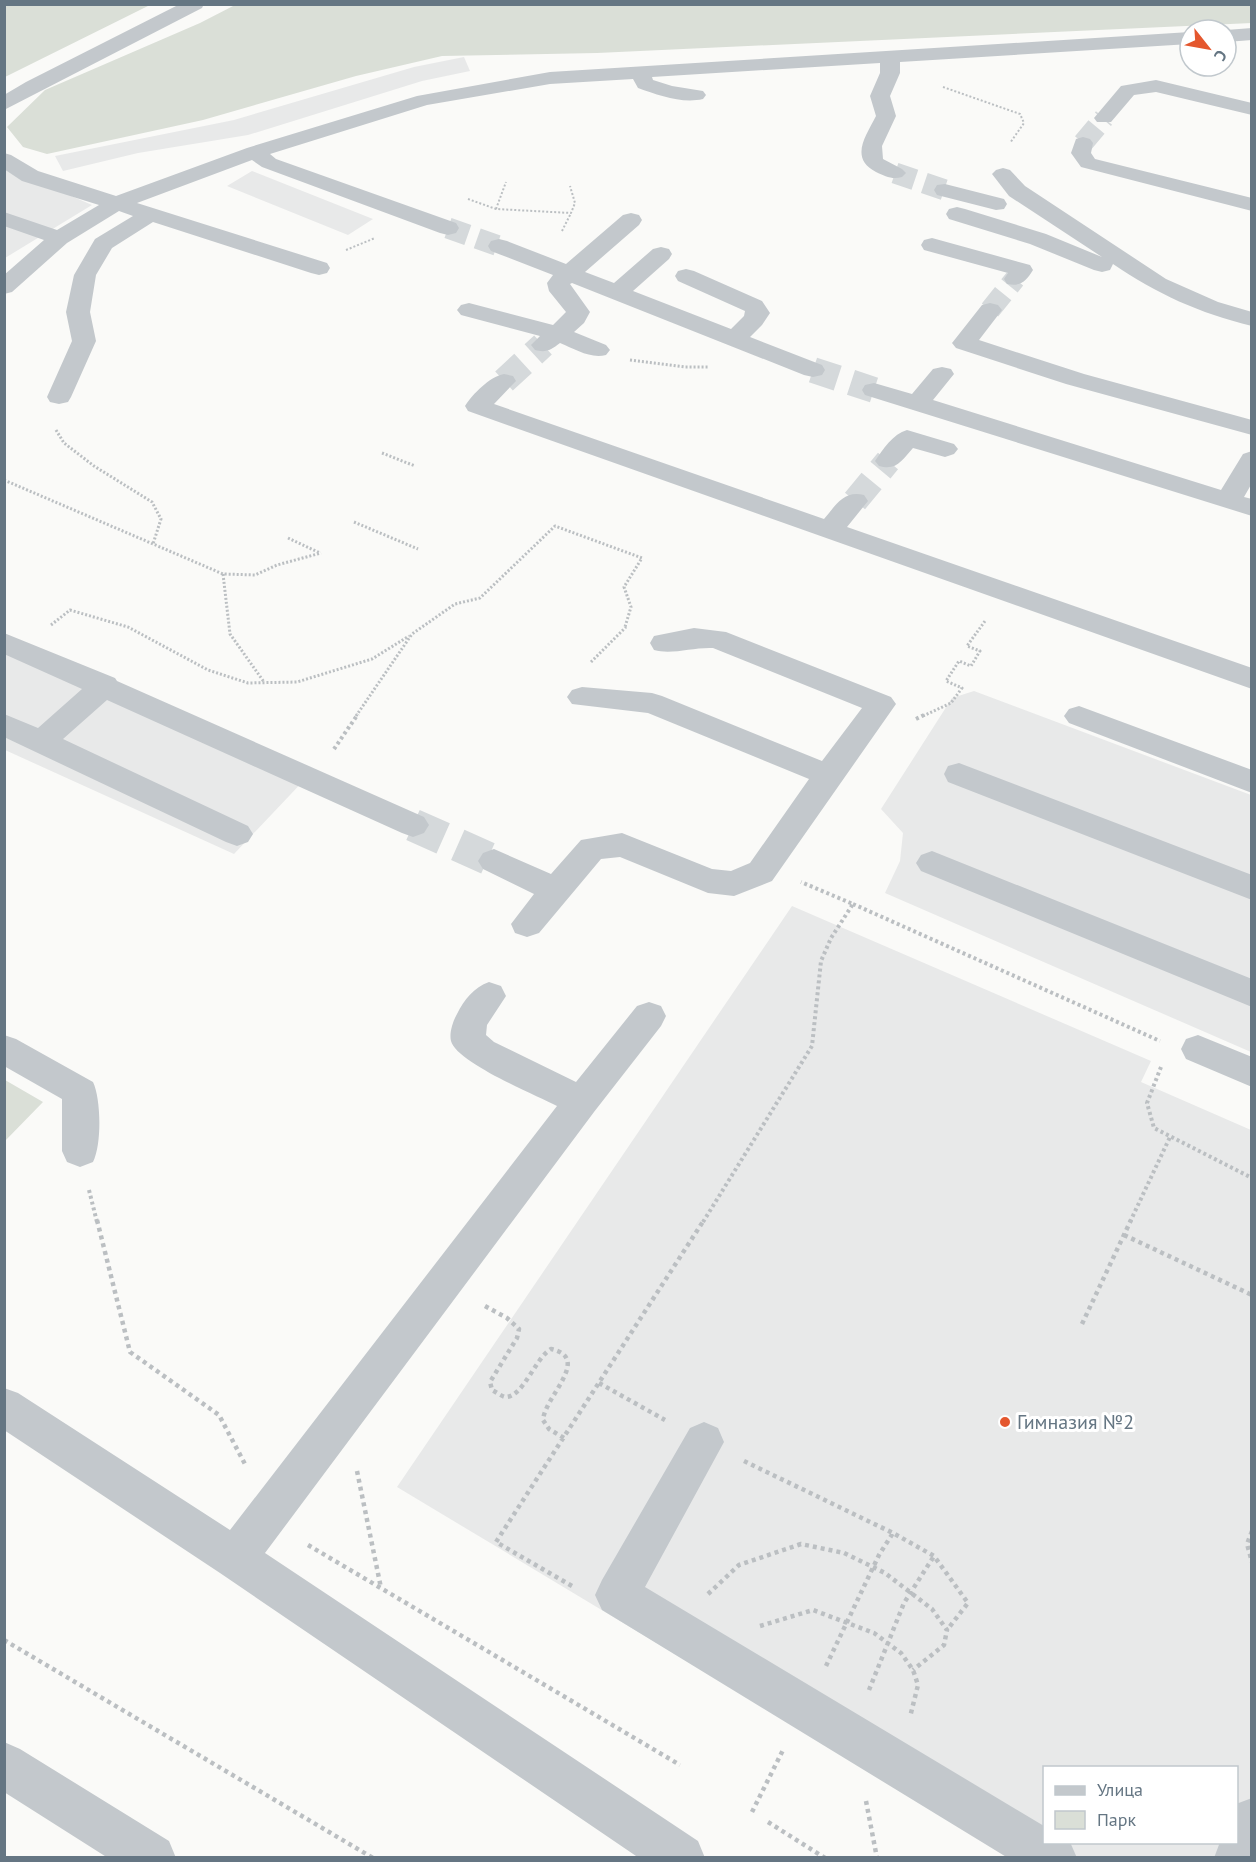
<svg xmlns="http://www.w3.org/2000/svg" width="1256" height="1862" font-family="'PT Sans',sans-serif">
  <rect width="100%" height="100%" fill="#fafaf8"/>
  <path fill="#e8e9e9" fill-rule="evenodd" d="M464,57L470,71L422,81L248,135L138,153L63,171L55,156L234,120L414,67Z
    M5,167L92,205L5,258Z
    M252,171L373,219L348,235L227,186Z
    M5,648L308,776L234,854L5,750Z
    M974,691L1251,795V1052L885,893L900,861L903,833L881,809L952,698Z
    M792,906L1151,1061L1141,1082L1251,1130V1857H1013L397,1487ZM1044,1768H1236V1842H1044Z"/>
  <path fill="#dadfd7" d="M5,4H150V5L5,77Z
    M235,5L1251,4L1252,23L597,53L442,56L356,76L203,120L47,154L23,147L7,127L45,90L200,23Z
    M5,1080L43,1102L5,1141Z"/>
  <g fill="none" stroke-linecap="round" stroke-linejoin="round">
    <path stroke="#d5d9db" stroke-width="21" stroke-dasharray="21 10" stroke-linecap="butt" d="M1083,143L1104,118
      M895,173L945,190
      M448,228L499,246
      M990,310L1015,279"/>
    <path stroke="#d5d9db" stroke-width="26" stroke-dasharray="26 14" stroke-linecap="butt" d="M813,370L874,390
      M504,381L543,345
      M855,501L888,461"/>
    <path stroke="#d5d9db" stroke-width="33" stroke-dasharray="33 16" stroke-linecap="butt" d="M413,825L494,861"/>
    <path stroke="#bbbfc2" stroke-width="2" stroke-dasharray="2 2" stroke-linecap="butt" d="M943,87L1020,114L1024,123L1010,143
      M468,199L496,209L571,213L575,203L570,186
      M496,209L506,182
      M562,231L571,213
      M346,250L375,238"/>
    <path stroke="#bbbfc2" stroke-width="3" stroke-dasharray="2 2" stroke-linecap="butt" d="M630,360L685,367H709
      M56,430L64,443L94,466L152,502L161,519L153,544
      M382,453L415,466
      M4,480L223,574L255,575L277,565L321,553
      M354,522L418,549
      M288,538L320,553
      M223,574L230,634L264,682
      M51,625L70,610L128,627L208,670L248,683L297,682L372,659L409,636
      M591,662L626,627
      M356,716L412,634L455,604L480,598L555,526L642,558L624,587L631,607L625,627
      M923,716L951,703L962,688L946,681L959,661L971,666L980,651L967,646L985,621"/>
    <path stroke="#bbbfc2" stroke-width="4" stroke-dasharray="3 3" stroke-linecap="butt" d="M916,719L926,714
      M334,749L358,714
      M853,904L1160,1041
      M1161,1067L1147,1103L1154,1128L1252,1178
      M89,1190L97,1222
      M703,1222L812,1046L821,961L831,938L853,904L801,882
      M1130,1222L1170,1137"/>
    <path stroke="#bbbfc2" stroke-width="4.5" stroke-dasharray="4 4" stroke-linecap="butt" d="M97,1220L130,1352L219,1415L246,1466
      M1124,1235L1252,1295
      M485,1306L507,1318L519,1329L517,1338L490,1382L492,1390C496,1392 501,1396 505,1397C523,1398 535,1358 551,1349C592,1358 545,1396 543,1420L549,1429L564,1438
      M1082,1324L1131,1220
      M599,1383L665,1420
      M744,1461L893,1533L934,1556L968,1603L947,1630
      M357,1471L381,1588
      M1252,1531L1247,1544L1252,1562
      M308,1545L680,1765
      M572,1586L496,1542L704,1220
      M708,1594L739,1565L801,1544L844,1553L885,1573L932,1609L947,1630L944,1645L913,1670
      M760,1626L813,1610L874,1633L901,1653L913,1670L918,1685L910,1717
      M4,1640L373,1858
      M826,1666L879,1555L893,1533
      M869,1690L904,1603L934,1556
      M866,1801L877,1858
      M752,1812L783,1750
      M768,1822L825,1858"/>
    <path fill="#c3c8cc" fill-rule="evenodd" d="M180,4H204L202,8L4,110V95L26,82Z
      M1252,28V40L1226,42V30Z
      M1190,32V44L900,62V73L890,96L896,116L882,146L883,159L902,169L906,173L902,177C892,180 885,176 876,172C849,158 866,136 876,116L870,96L880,73V63L652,77L653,80L672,86L703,91L706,95L703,99C682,104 658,95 638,88L633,79L550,84L427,105L270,154L276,159L456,223L459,228L456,233L448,235L440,233L262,167L252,160L137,203L327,263L330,268L327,273L319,275L311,273L153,222L112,248L96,275L90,312L96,341L71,397L68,402L59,404L50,402L47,397L72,341L66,312L74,275L95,239L133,216L119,211L67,243L12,292L4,294V275L44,240L4,226V212L57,230L99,205L22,181L4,169V153L11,155L38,171L116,196L247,148L417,96L550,72Z
      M1156,80L1252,103V115L1156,92L1134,95L1111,122H1097L1094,118L1121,86Z
      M1083,137L1090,139L1093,143L1091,153L1095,159L1252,198V211L1081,167L1071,153L1076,139Z
      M1003,168L1010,170L1025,186L1166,279L1218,302L1252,312V326C1199,313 1157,294 1113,264L1110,270L1102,272L1094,270L1030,244L949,219L946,214L949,209L957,207L965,209L1046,234L1102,257L1009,196L992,174L996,170Z
      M945,184L1004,199L1007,204L1004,209L996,210L937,195L934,190L937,185Z
      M631,213L639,215L642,220L639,225L585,272L614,283L653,249L661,247L669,249L672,254L669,259L633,291L731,329L744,316L745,311L678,281L675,276L678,271L686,269L694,271L762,301L770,313L762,325L750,337L822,365L825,370L822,375L813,377L804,375L572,283L570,284L590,312L584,323L574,332L606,345L610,350L606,355C590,359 575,349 560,343C551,350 546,353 535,350L531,345L540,336L461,315L457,310L461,305L469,303L553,325L566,312L549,291L547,283L553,275L491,251L488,246L491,241L499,239L507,241L566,264L623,215Z
      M932,238L1030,265L1033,270C1026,281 1021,287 1007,284L1004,279L1008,273L924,250L921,245L924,240Z
      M990,303L998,305L1002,310L979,340L1084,374L1252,420V435L1066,384L956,348L952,343L956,338L982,305Z
      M942,367L951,369L954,374L933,400L1221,490L1243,454L1252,451V483L1244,497L1252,499V516L865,395L862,390L865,385L874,383L912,394L933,369Z
      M504,374L513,376L516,381L494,404L824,519C836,505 844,490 864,495L868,501L847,527L1252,668V689L468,411L465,406C473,394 489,377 504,374Z
      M907,430L954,444L958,449L954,454L945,457L913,448C902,460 897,471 879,466L875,461C883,449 893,434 907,430Z
      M694,628L726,632L891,697L896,704L772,881L734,896L708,893L620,857L601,859L539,933L527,937L515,933L511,924L534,894L483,869L478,861L483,853L494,849L551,874L581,840L622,833L712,869L731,871L750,863L809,779L648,713L572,704L567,697L572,690L582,687L652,693L662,696L822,761L862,708L713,648C693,647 672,655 654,650L650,643L654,636Z
      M4,633L115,678L117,681L424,817L429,825L424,833L413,837L402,833L107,700L63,739L248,826L253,834L248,842L237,846L226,842L4,737V714L38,728L82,689L4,654Z
      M1079,706L1252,770V793L1069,723L1064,716L1069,709Z
      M959,763L1252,875V900L948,782L944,774L948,766Z
      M932,851L1252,979V1007L921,871L916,863L921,855Z
      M489,982L501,986L506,996L487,1025L486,1035L494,1042L576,1082L637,1006L649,1002L661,1006L666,1016L661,1026L594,1112L265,1553L698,1841L705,1858H639L220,1573L4,1430V1388L18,1393L230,1530L557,1106C535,1095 456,1062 451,1041C449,1033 453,1021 457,1014C464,1000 474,987 489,982Z
      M4,1035L16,1039L93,1082C101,1099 102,1144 93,1162L80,1167L67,1162L62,1151V1099L4,1066Z
      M1198,1035L1252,1057V1087L1186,1059L1181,1049L1186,1039Z
      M704,1422L718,1428L724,1442L645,1587L1044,1826V1842H1070L1077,1858H1008L602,1610L595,1595L602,1580L690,1428Z
      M4,1742L20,1749L169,1841L176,1858H108L4,1792Z
      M1252,1798V1858H1214L1220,1842H1236V1804Z"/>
  </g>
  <circle fill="#e4572e" stroke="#fff" stroke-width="2" cx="1005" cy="1422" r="6"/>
  <g text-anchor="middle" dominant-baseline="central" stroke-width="6" stroke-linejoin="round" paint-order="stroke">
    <g font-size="20" fill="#657683" stroke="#fff" text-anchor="start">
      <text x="1017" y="1422">Гимназия №2</text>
    </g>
  </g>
  <rect width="1256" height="1862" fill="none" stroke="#657683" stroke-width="12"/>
  <rect x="1043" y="1766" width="195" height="78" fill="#ffffff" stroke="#c1c8cd" stroke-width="1.5"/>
  <rect x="1055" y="1786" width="30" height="9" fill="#c3c8cc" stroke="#c1c8cd" stroke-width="1.5"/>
  <text x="1097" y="1796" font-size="18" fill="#657683">Улица</text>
  <rect x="1055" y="1811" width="30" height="18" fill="#dadfd7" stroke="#c1c8cd" stroke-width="1.5"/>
  <text x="1097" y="1826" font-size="18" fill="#657683">Парк</text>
  <g transform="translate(1208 48) rotate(121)"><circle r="28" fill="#ffffff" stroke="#c1c8cd" stroke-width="1.5"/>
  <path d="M0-4.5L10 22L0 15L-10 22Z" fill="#e4572e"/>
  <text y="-9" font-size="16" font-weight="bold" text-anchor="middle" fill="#657683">С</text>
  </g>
</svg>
